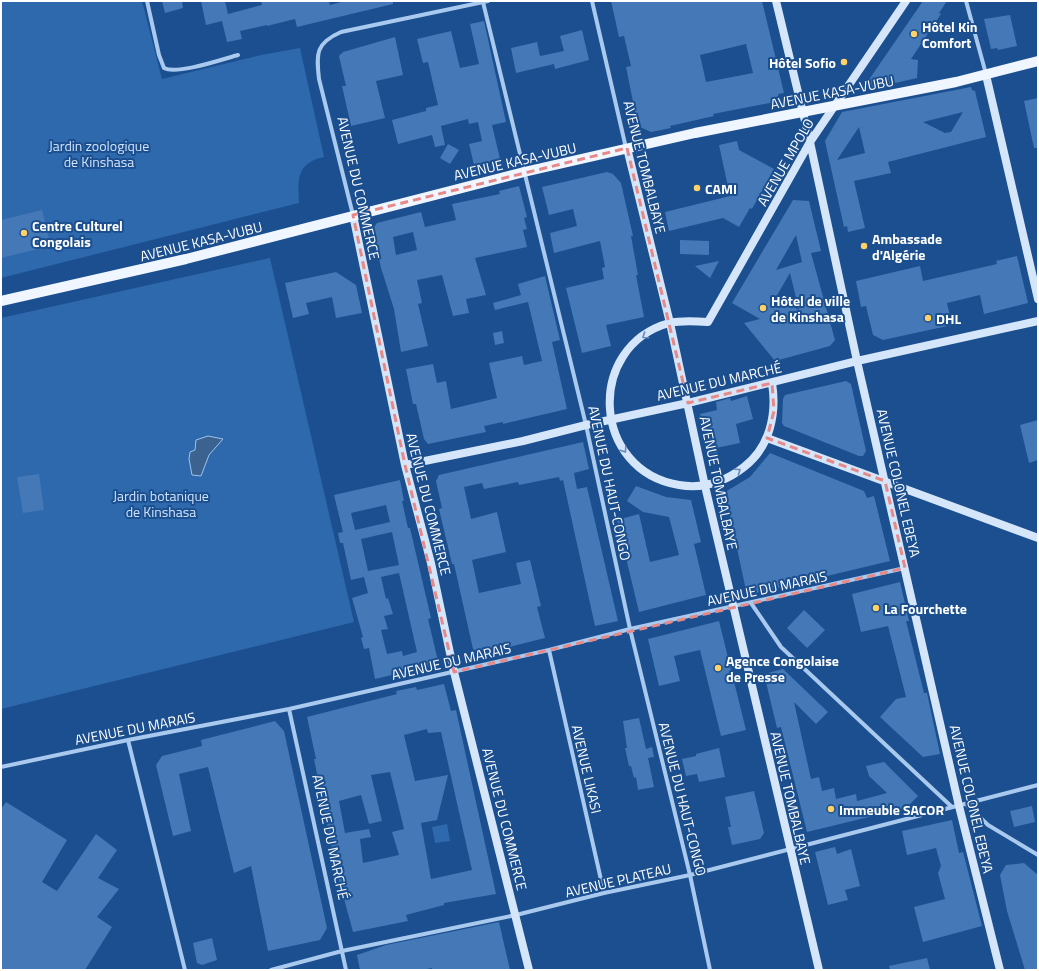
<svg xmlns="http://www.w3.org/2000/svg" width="1039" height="971" font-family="'Titillium Web',sans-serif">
  <rect width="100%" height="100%" fill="#1b4f8f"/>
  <path fill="#2e69ad" d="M1,1H142L162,79L261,55L300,48L324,157C296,163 298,180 299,203L1,278Z
    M270,258L354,622L1,709V318Z
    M447,824L450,841L435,843L432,827Z"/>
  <path fill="#3c6290" stroke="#9cc4f0" d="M208,436L223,439L209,455L201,476L192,475L189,459L190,452L195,450L196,440Z"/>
  <path fill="#4478b7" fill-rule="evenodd" d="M162,1H182L183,8L165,13Z
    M201,1H225L228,14L262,5L261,1H329L330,5L345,1H393V4L297,27L295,19L267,26V25L240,31L242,39L227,42L222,21L206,25Z
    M611,1H762L784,93L778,94L780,101L713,114L714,116L670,126L671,128L651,132L638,126L626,67L631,66L624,36L619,37ZM746,44L753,73L706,82L700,55Z
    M923,1H947L939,13L941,14L911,59L918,60L917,78L873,88L868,81Z
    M1010,15L1017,46L998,50L997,48L991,49L984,19Z
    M484,21L506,122L492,125L500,159L474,165L469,144L482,141L478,122L469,124L468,119L441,126L445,145L435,147L432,135L398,144L392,120L426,111V108L438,105L428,62L423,63L417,39L451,31L460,68L479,64L470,24Z
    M582,30L589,60L555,69L554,64L516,73L511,48L537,42L540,56L564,51L560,36Z
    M395,37L403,75L376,81L385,118L351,126L342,86H346L339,56L343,52Z
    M971,87L972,90L975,91L986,137L888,162L891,173L854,181L865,228L848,232L847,226L844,227L825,141L842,112ZM963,112L951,132L945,133L923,122ZM859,127L865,153L837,160Z
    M1038,98V148H1034L1024,101Z
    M737,141L739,150L774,169L752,209L750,208L739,227L723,218L669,231L665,212L730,196L719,145Z
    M448,144L459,150L450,164L440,158Z
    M607,172L613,174L621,183L633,236H631L638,275H636L644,317L606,325L611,346L582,353L566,288L604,279L602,268L605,267L600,241L554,253L550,233L577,226L573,209L549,215L542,187Z
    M519,186L527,217L524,218L527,229L523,230L527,247L475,258L486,295L466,299L469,313L453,316L442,275L417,280L422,303L418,304L428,346L401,352L394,309L381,268L373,229L377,223L421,212L425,227L456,220L452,204L500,194L499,191ZM413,232L417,250L396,255L393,237Z
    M793,200L809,201L821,251L811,253L835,340L830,346L775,361L744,323L760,319L732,303ZM796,235L802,262L776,270ZM790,273L799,310L776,297Z
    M42,210L51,246L1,258V220Z
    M680,240L709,241V255L680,254Z
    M1017,256L1028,303L984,314L980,295L947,303L952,325L883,340L873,335L866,306L861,307L856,281L920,266L923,281L997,264L996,261Z
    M719,261L710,278L695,266Z
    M336,272L356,285L362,313L336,318L332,297L306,303L309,314L293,318L285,283Z
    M545,276L560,340L552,342L567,409L503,424V422L484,426L486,432L428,444L424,439L416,404H413L406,369L433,364L437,383L446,381L451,409L497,398L489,363L522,356L524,365L542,361L528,302L495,310L493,303L521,295L518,284Z
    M502,331L504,343L495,345L493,333Z
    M846,381L851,384L866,451L863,456H859L784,426L782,423L783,399L785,395Z
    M747,396L753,419L736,424L740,443L716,448L719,458L710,460L700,414L717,410L716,402L730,398L731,401Z
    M1038,420V460L1029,463L1020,425Z
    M583,442L589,469L574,473L577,489L587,487L618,621L595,626L563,480L560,481L559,477L519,485L518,482L484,489L482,483L464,487L471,519L497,512L506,552L472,560L479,593L521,584L516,563L530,560L541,606L537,607L545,638L481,654L473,649L454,564H452L439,509L442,508L436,481L439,475Z
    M770,453L864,491L867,498L874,496L890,561L747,595L725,492L750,477Z
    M39,474L44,510L23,513L17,477Z
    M400,480L404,501H402L408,528H410L431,618L428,619L438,661L435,665L375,679L369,648L364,649L361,638L363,637L352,598L368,593L364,577L351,580L343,543H340L338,533L343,532L334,495ZM386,505L390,522L355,530L351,513ZM392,532L399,565L368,571L361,539ZM399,573L417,652L403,656L402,651L387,654L381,630L388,629L384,616L393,614L388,598L386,599L381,577Z
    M636,486L666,497L691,500L701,542L694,544L706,595L639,612L617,520L639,514L650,562L679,555L669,517L643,512L627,501Z
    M900,582L909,621H906L924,693H927L940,754L923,757L880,717L896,699L906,697L888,626L861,632L852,594Z
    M804,610L825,630L807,648L787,628Z
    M719,621L746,730L721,736L700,650L674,656L680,681L659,686L648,639Z
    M783,669L828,712L816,724L794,702L811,779L819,777L822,791L834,788L836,799L856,794L857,801L887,793L869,776L866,766L884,762L918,796L906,808L807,832L781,727L777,728L764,674Z
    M444,684L451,711L456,710L496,894L444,903V905L406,915L408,921L353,932L336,869L314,759H316L307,717L397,694L396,691L416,687L417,690ZM427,729L428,733L441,732L472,870L431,879L421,823L437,820L448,775L415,781L404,735ZM390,772L404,829L392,832L399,855L363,863L360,839L371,837L369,829L345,833L339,801L361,795L369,824L382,821L371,775Z
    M639,718L646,749L652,747L654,757L648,758L654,787L638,790L636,777L634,778L631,766H629L625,748H627L623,721Z
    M275,721L284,731L327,928L320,940L268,951L251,866L234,873L208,767L179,774L191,831L173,836L156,765L162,756L202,746L201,740Z
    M719,748L725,777L699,782L697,774L686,776L682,759L696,756V754Z
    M754,791L764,833L760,839L732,845L728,827H731L725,797Z
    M6,802L67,840L42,882L57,891L96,834L117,850L98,878L119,889L97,917L112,927L85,970H1V809Z
    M1032,806L1035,822L1014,827L1010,811Z
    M952,820L959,853L963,852L982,926L923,942L914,907L945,899L938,873L941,866L936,848L907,855L902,831Z
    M835,847L837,854L851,849L860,886L845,890L848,900L828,905L815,852Z
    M1024,863L1038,875V970H1025L1007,911L1000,875L1006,865Z
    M499,922L510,970H432V968L422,970H360L357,955L386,945Z
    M212,938L217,960L202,965L197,963L193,943Z
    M927,958L930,970H890L889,966Z"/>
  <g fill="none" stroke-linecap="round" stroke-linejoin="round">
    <path stroke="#a9c9ee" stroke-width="4" d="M147,1L159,55L164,68C177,75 223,59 238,55
      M592,1L626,148
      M966,1L986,74
      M483,2L586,425L630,629L690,875L710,970
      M353,215L319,79C316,53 316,43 341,32L488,1
      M751,603L781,647L952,807
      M549,650L604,893
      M289,709L346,970
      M128,740L185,970
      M1,767L128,740L289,709L549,650L630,629L905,568
      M966,804L988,825L1038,855
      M271,970L342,951L516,915L604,893L690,875L1038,785"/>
    <path stroke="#d6e6fa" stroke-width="8" d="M776,1L810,142L857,361L959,806L1000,970
      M986,75L1038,299
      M627,148L670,323L705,486L819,970
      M353,215L405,465L431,563L454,672L529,970
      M772,383C777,414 770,447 744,467C725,482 703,489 679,485C592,471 585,347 669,323C682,320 695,321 708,322L810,142L906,1
      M767,438L1038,538
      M405,465L523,441L586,425L688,403L857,361L1038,321"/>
    <path stroke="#f0f6ff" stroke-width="10" d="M1,301L186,259L524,172L695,133L956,82L1038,61"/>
  </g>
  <defs><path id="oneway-chevron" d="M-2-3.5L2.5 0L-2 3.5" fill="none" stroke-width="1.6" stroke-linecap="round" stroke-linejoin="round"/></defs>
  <g stroke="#668bba">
    <use href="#oneway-chevron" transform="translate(645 336) rotate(145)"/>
    <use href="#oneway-chevron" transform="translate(624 450) rotate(56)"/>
    <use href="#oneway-chevron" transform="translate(738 471) rotate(-35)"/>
  </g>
  <path fill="none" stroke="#e88989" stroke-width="3" stroke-dasharray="8 5" stroke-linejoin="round" d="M627,148L688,403L772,383L774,411L767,438L885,481L905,568L454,672L405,465L353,215Z"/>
  <g fill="#ffd166" stroke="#1b4f8f" stroke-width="1.5">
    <circle cx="914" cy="34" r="4"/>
    <circle cx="844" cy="62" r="4"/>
    <circle cx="697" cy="188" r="4"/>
    <circle cx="24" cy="233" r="4"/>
    <circle cx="864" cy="246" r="4"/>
    <circle cx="763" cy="308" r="4"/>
    <circle cx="928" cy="318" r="4"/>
    <circle cx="876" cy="608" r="4"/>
    <circle cx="718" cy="668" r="4"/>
    <circle cx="831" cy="809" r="4"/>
  </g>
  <g text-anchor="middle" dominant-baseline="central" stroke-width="4" stroke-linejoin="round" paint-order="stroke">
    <g font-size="14" font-weight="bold" fill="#fff" stroke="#1b4f8f" text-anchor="start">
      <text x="922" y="26">Hôtel Kin<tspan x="922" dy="16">Comfort</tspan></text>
      <text x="836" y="62" text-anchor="end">Hôtel Sofio</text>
      <text x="705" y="188">CAMI</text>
      <text x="32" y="225">Centre Culturel<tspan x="32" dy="16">Congolais</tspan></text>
      <text x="872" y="238">Ambassade<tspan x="872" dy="16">d'Algérie</tspan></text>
      <text x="771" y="300">Hôtel de ville<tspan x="771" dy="16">de Kinshasa</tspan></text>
      <text x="936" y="318">DHL</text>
      <text x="884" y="608">La Fourchette</text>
      <text x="726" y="660">Agence Congolaise<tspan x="726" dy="16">de Presse</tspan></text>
      <text x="839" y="809">Immeuble SACOR</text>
    </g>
    <g font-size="14" fill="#fff" stroke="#1b4f8f">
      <text transform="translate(832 92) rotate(-11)">AVENUE KASA-VUBU</text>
      <text transform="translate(515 161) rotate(-13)">AVENUE KASA-VUBU</text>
      <text transform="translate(785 162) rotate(-60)">AVENUE MPOLO</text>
      <text transform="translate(645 167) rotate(76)">AVENUE TOMBALBAYE</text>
      <text transform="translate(359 188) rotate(77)">AVENUE DU COMMERCE</text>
      <text transform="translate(201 241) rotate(-14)">AVENUE KASA-VUBU</text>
      <text transform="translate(719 381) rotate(-13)">AVENUE DU MARCHÉ</text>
      <text transform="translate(610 483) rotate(78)">AVENUE DU HAUT-CONGO</text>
      <text transform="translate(719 483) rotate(78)">AVENUE TOMBALBAYE</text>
      <text transform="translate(899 483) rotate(77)">AVENUE COLONEL EBEYA</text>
      <text transform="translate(429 504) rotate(76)">AVENUE DU COMMERCE</text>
      <text transform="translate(767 588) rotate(-12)">AVENUE DU MARAIS</text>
      <text transform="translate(451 661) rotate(-13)">AVENUE DU MARAIS</text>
      <text transform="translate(135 728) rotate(-11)">AVENUE DU MARAIS</text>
      <text transform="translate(587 769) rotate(77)">AVENUE LIKASI</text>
      <text transform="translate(791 798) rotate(77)">AVENUE TOMBALBAYE</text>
      <text transform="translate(683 799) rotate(76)">AVENUE DU HAUT-CONGO</text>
      <text transform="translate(972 799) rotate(77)">AVENUE COLONEL EBEYA</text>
      <text transform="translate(505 819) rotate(76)">AVENUE DU COMMERCE</text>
      <text transform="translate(331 837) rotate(78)">AVENUE DU MARCHÉ</text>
      <text transform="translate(618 880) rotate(-13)">AVENUE PLATEAU</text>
    </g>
    <g font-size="14" fill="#cfe3fa" stroke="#1b4f8f">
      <text x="99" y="145">Jardin zoologique<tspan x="99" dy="16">de Kinshasa</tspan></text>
      <text x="161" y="495">Jardin botanique<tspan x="161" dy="16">de Kinshasa</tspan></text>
    </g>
  </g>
  <rect width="1039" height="971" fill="none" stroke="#ffffff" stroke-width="4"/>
</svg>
